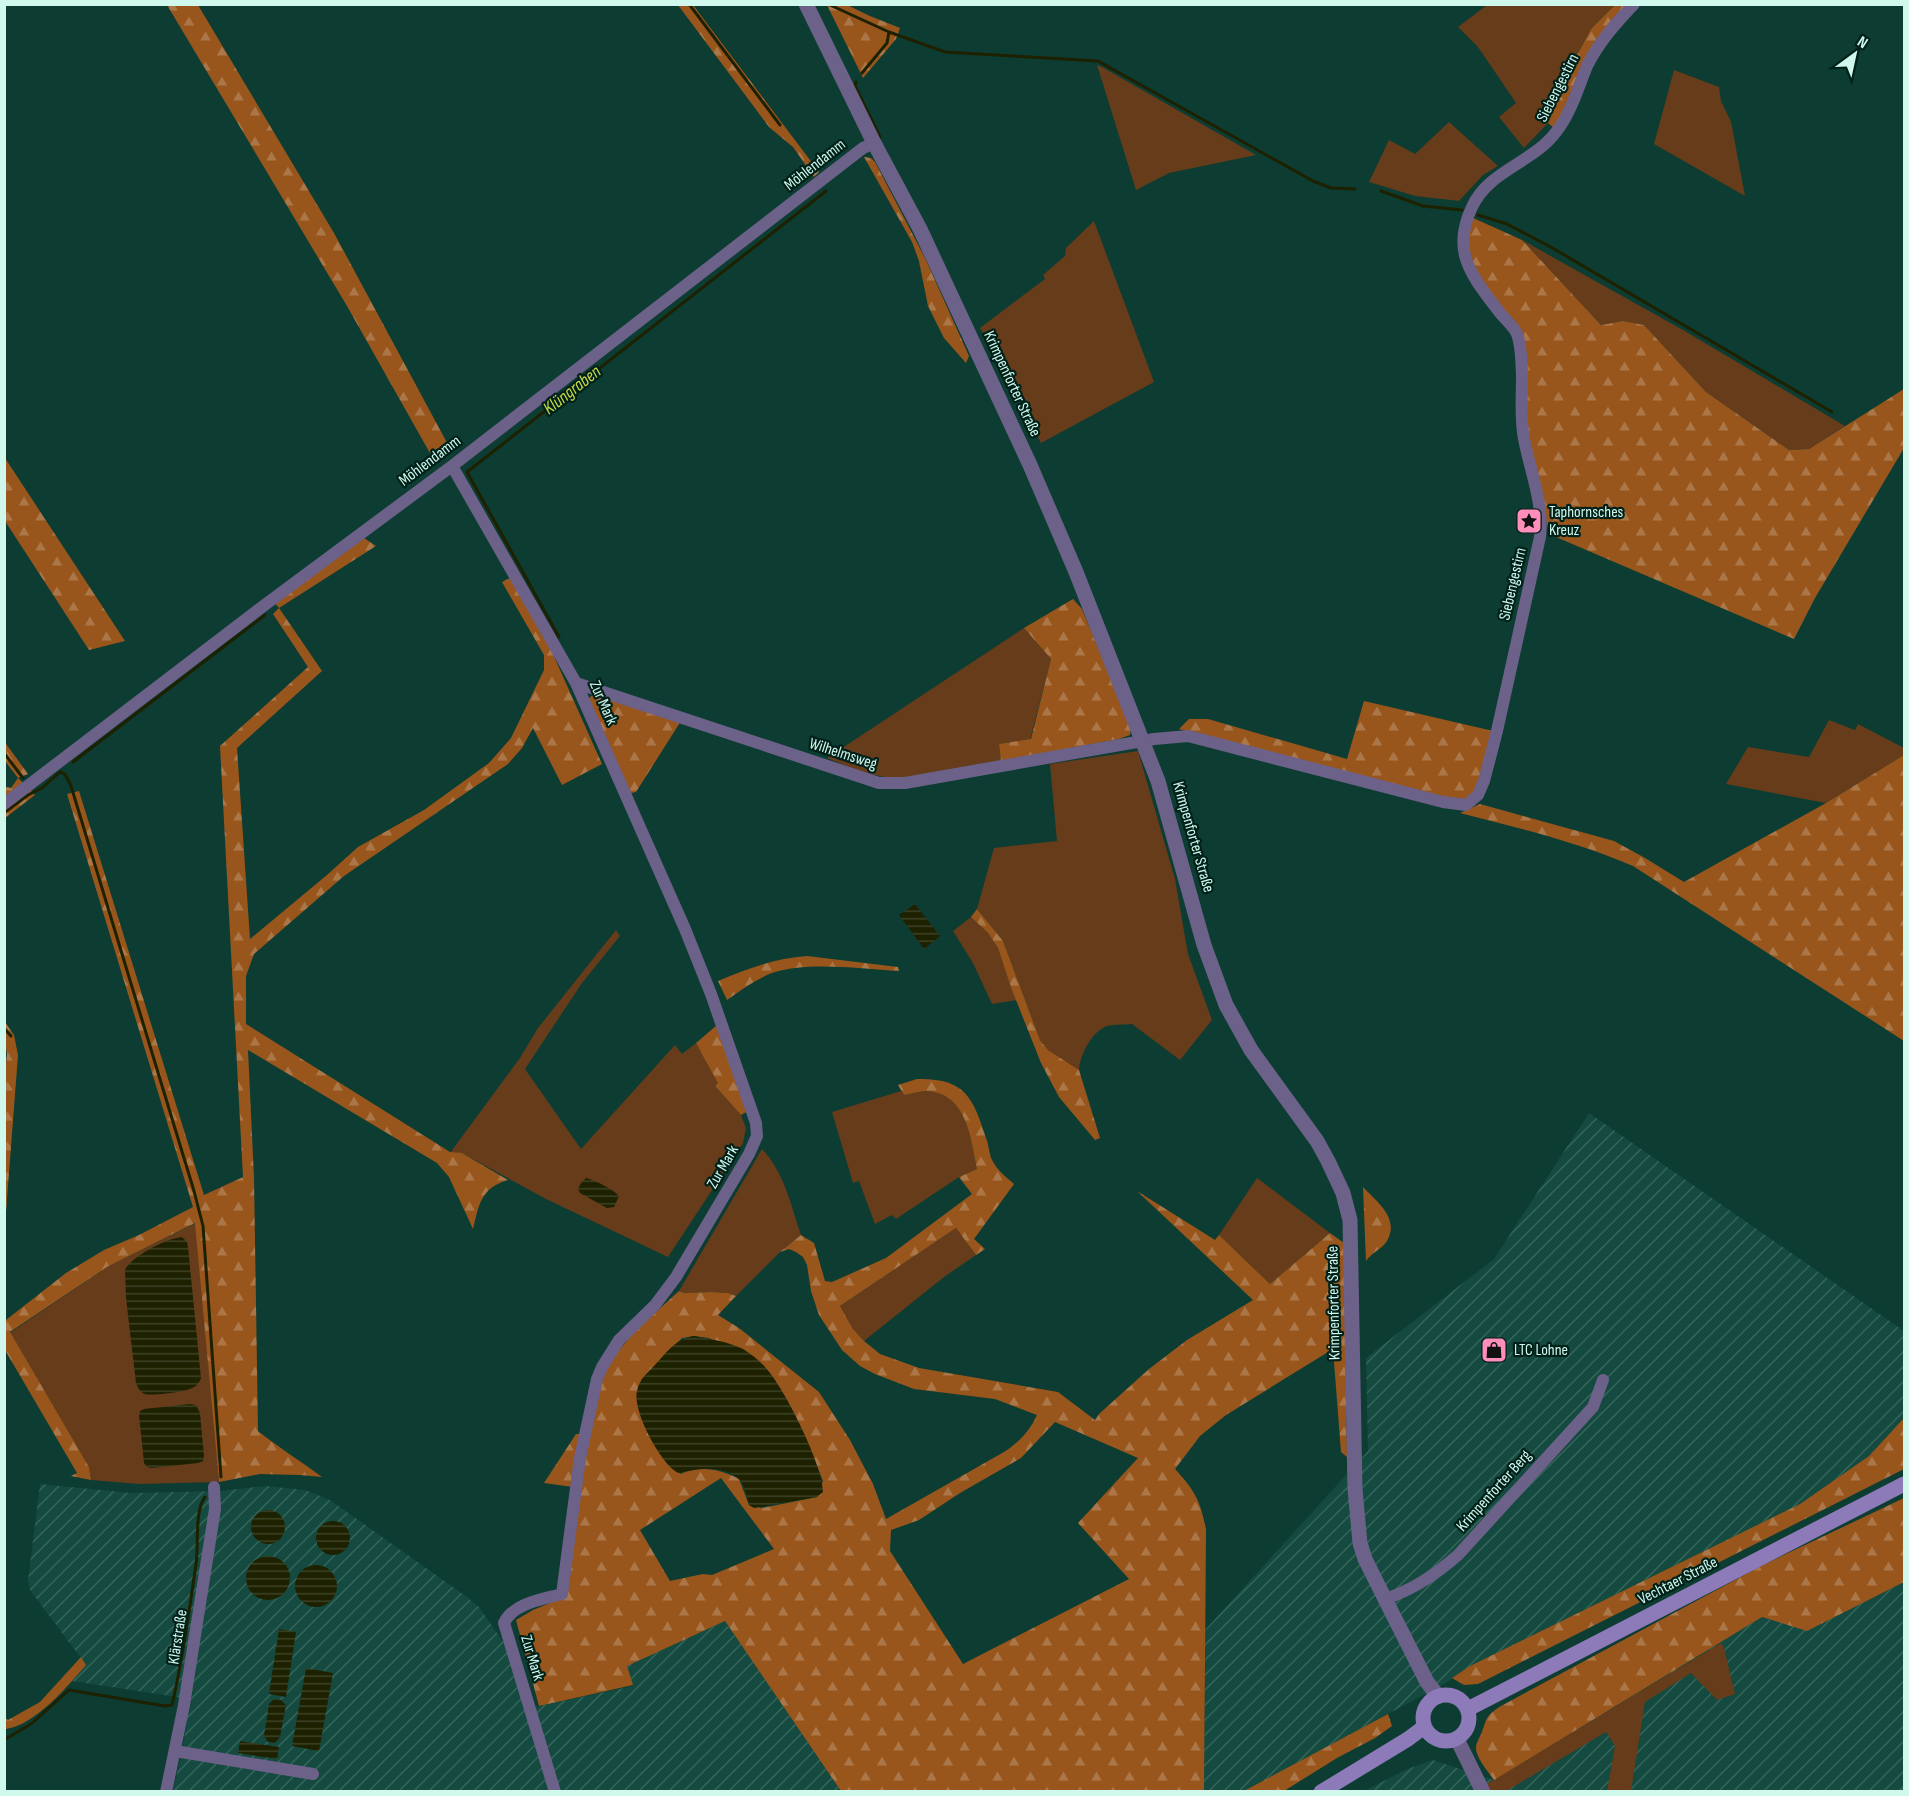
<svg xmlns="http://www.w3.org/2000/svg" width="1909" height="1796" font-family="'Sofia Sans Condensed',sans-serif">
  <defs>
    <pattern id="industrial-furrows" width="10" height="10" patternUnits="userSpaceOnUse" patternTransform="scale(1.5)"><rect width="10" height="10" fill="#144a3f"/><path d="M-1 1l2-2M0 10L10 0M9 11l2-2" fill="none" stroke="#35655b"/></pattern>
    <pattern id="forest-firs" width="22" height="20" patternUnits="userSpaceOnUse" patternTransform="scale(1.5)"><rect width="22" height="20" fill="#99561c"/><path d="M5 1l3.5 6h-7zM16 11l3.5 6h-7z" fill="#ab7748"/></pattern>
    <pattern id="water-rules" width="6" height="5" patternUnits="userSpaceOnUse" patternTransform="scale(1.5)"><rect width="6" height="5" fill="#1d2100"/><path d="M0 2.5h6" fill="none" stroke="#3d4226"/></pattern>
  </defs>
  <rect width="100%" height="100%" fill="#0d3c32"/>
  <path fill="url(#industrial-furrows)" d="M1589,1113L1904,1331V1418L1869,1456L1800,1504L1470,1666L1444,1684L1244,1791L1204,1792L1205,1630L1368,1451L1366,1358L1494,1259Z
    M40,1484L131,1493L221,1491L266,1486L305,1490L330,1500L467,1597L479,1607L509,1650L525,1709L633,1686L626,1666L725,1621L841,1791H173L184,1740L190,1699L72,1681L86,1665L30,1590L28,1581Z
    M1904,1582V1791L1362,1792L1405,1770L1433,1760L1494,1780L1762,1617L1807,1630Z"/>
  <path fill="#663c1a" d="M1487,5H1615L1591,29L1566,76L1548,123L1524,148L1499,117L1516,103L1478,47L1458,27Z
    M1097,65L1102,67L1256,155L1169,173L1136,190Z
    M1674,70L1719,87L1721,101L1731,122L1745,196L1654,144Z
    M1449,122L1498,166L1483,175L1459,201L1415,196L1369,182L1389,140L1415,154Z
    M1094,221L1154,382L1041,443L1004,369L980,328L1045,279L1043,275L1065,256L1066,248Z
    M1522,240L1683,330L1845,426L1809,449L1789,450L1706,392L1644,325L1623,321L1601,325Z
    M1024,628L1051,659L1030,740L999,744L1001,761L907,777L889,778L861,772L827,758Z
    M1829,720L1855,730L1858,724L1904,748V755L1826,803L1726,784L1748,747L1809,757Z
    M1138,751L1175,879L1188,954L1212,1020L1180,1060L1132,1024C1125,1025 1115,1024 1107,1026C1092,1031 1080,1055 1079,1070L1048,1050L1040,1040L1003,941L977,909L994,848L1057,841L1050,764Z
    M971,917L988,933L998,948L1017,1000L992,1004L973,963L953,931Z
    M616,930L620,936L582,983L525,1069L581,1149L675,1045L682,1054L696,1043L719,1083L715,1086L741,1115L746,1128L743,1143L668,1257L546,1199L462,1153H450L520,1058L538,1028Z
    M901,1091L904,1095C911,1094 920,1091 928,1091C967,1093 971,1139 977,1169L959,1177L896,1219L892,1215L875,1224L859,1181L853,1183L832,1112Z
    M762,1149C784,1172 791,1205 801,1235L780,1252L736,1296L728,1293L711,1292L684,1293L679,1291Z
    M1257,1178L1330,1233L1270,1284L1219,1235Z
    M196,1223L219,1482L139,1484L91,1480L89,1467L10,1333L107,1267Z
    M956,1228L976,1255L944,1277L864,1341L853,1329L840,1306Z
    M1721,1643L1724,1648L1735,1694L1717,1700L1691,1673L1645,1702L1631,1791H1607L1615,1746L1606,1732L1508,1790L1509,1791H1488L1485,1785Z"/>
  <path fill="url(#forest-firs)" fill-rule="evenodd" d="M167,5H198L334,233L452,452L435,462L347,306Z
    M678,5H693L819,172L814,177L793,147L769,127Z
    M827,5H847L870,16L900,28L896,39L863,78Z
    M1615,5H1629L1555,129L1548,123L1566,76L1591,29Z
    M864,157L871,158L875,162L925,258L969,356L966,363L944,338L928,306L919,261L912,242Z
    M1471,217L1522,240L1601,325L1623,321L1644,325L1706,392L1789,450L1809,449L1904,389V448L1815,598L1794,639L1549,534L1528,437L1524,353L1469,263L1466,243Z
    M5,458L125,641L89,650L5,521Z
    M364,538L376,546L279,608L322,671L237,748L250,939L327,875L358,847L424,810L489,763L511,738L544,670V655L502,582L510,578L552,652L602,764L562,785L533,728L522,748L508,764L344,876L254,954L246,976V1024L450,1152L462,1153L508,1180C481,1188 479,1204 473,1229L449,1177L437,1163L248,1050L254,1178L258,1431C279,1448 301,1461 322,1477L300,1475L260,1474L219,1482L195,1223L107,1267L10,1332L89,1467L91,1480L71,1476L77,1473L5,1350L4,1318L6,1320L66,1273L104,1250L139,1235L193,1207L67,794L79,791L204,1195L243,1177L220,746L308,667L273,614L279,608L274,602Z
    M1073,599L1082,609L1131,727L1130,735L1119,739L1001,761L999,744L1031,739L1051,659L1024,628Z
    M596,692L681,721L636,792L631,793L588,699Z
    M1364,701L1493,731L1475,793L1465,801H1454L1179,729L1189,719H1208L1347,759Z
    M4,741L28,774L18,778L35,795L5,818V788L7,787L11,788L18,778L5,761Z
    M1904,755V1041L1633,866C1577,842 1519,828 1460,813L1480,804L1614,841L1645,858L1684,882L1826,803Z
    M977,909L1003,941L1040,1040L1048,1050L1079,1070L1100,1138L1095,1140L1059,1097L1041,1063L1012,990L998,948L988,933L971,917Z
    M807,956L898,967L899,971C861,969 807,961 772,973C756,979 741,990 727,1000L718,981C747,969 775,958 807,956Z
    M5,1022L14,1035L18,1055L5,1225L4,1084L7,1053L5,1045Z
    M717,1025L748,1111L741,1115L715,1086L718,1083L696,1043Z
    M917,1079C965,1078 973,1097 986,1138C989,1145 989,1154 992,1160C997,1170 1006,1177 1014,1184L974,1239L985,1249L976,1255L956,1228L840,1306L853,1329L864,1341L880,1354L919,1368L1058,1392L1095,1420L1099,1414L1149,1369L1187,1340L1253,1300L1137,1191L1215,1240L1219,1235L1270,1284L1330,1233L1344,1243L1347,1457L1341,1452L1333,1349L1226,1415L1200,1436L1175,1469C1195,1491 1200,1500 1206,1529L1204,1791H841L725,1621L627,1666L633,1685L539,1706L516,1620L533,1610L565,1597L583,1458L606,1366L634,1332L679,1291L684,1293L711,1292L728,1293L736,1296L718,1315L739,1328L819,1392L850,1440L873,1484L886,1519L1004,1452C1019,1442 1029,1432 1037,1415L995,1399L914,1389L875,1374L860,1366L842,1350L819,1315L811,1291L807,1265L803,1257L796,1252L789,1249L780,1252L801,1235L814,1243L825,1281L832,1282L886,1258L972,1194L959,1177L977,1169C971,1139 967,1093 927,1091C920,1091 911,1094 904,1095L898,1085ZM694,1336L709,1338L773,1377L787,1400L804,1434L823,1481L817,1497L762,1508L749,1505L739,1479C720,1469 701,1465 680,1474L641,1380L682,1338ZM1055,1422L1138,1458L1078,1523L1129,1579L963,1664L890,1551L891,1530L919,1520L960,1493L1021,1458ZM721,1478L774,1549L712,1575L703,1574L670,1581L640,1530Z
    M1363,1187C1377,1202 1400,1218 1387,1241C1382,1249 1371,1253 1366,1261Z
    M1904,1418V1469L1478,1684L1464,1685L1452,1678L1470,1666L1800,1504L1869,1456Z
    M576,1434H581L573,1487L544,1483Z
    M1904,1498V1582L1807,1631L1762,1617L1494,1780C1488,1771 1475,1757 1476,1746C1477,1741 1480,1737 1482,1732C1487,1717 1487,1715 1501,1706L1763,1565Z
    M81,1657L86,1665C68,1686 35,1725 6,1729L5,1727V1718L8,1720L40,1702Z
    M1388,1714L1392,1726L1375,1738L1337,1758L1284,1791H1244Z"/>
  <path fill="url(#water-rules)" d="M915,904L940,936L924,949L899,915Z
    M586,1178C598,1182 610,1187 619,1196L614,1207L607,1208L580,1193L578,1189L581,1183Z
    M182,1237L187,1242L188,1247L201,1378C199,1383 197,1386 192,1388C185,1392 152,1396 145,1394C140,1392 138,1388 136,1383L126,1298L125,1270C132,1256 167,1238 182,1237Z
    M694,1336C710,1339 729,1342 743,1349C751,1354 759,1360 765,1367C784,1387 823,1465 823,1492L817,1497L754,1508L749,1505C747,1498 745,1486 740,1480C728,1467 703,1467 688,1471C682,1472 680,1475 675,1471C659,1460 632,1410 637,1391C639,1381 645,1375 652,1368C666,1354 673,1340 694,1336Z
    M190,1404L196,1405L200,1413L204,1456L203,1461L198,1463L152,1468L147,1467L144,1463L139,1415L140,1411L144,1409Z
    M251 1527a17 17 0 1 1 34 0a17 17 0 1 1-34 0Z
    M316 1538a17 17 0 1 1 34 0a17 17 0 1 1-34 0Z
    M246 1578a22 22 0 1 1 44 0a22 22 0 1 1-44 0Z
    M295 1586a21 21 0 1 1 42 0a21 21 0 1 1-42 0Z
    M279,1629L296,1632L286,1697L269,1694Z
    M306,1668L333,1673L319,1751L292,1746Z
    M274,1699L281,1700L286,1705L280,1737L275,1743L268,1742L264,1736L269,1704Z
    M240,1741L279,1747L277,1759L238,1753Z"/>
  <g fill="none" stroke-linecap="round" stroke-linejoin="round">
    <path stroke="#1d2100" stroke-width="3" d="M689,4L780,125
      M830,5L889,32L945,52L1098,61L1313,181L1331,188L1355,189
      M862,73L887,43L889,32
      M856,82L855,86L880,137
      M1381,191L1423,206L1462,210
      M1478,215L1507,224L1549,246L1832,412
      M559,637L467,472L826,191
      M4,753L23,778
      M73,762L265,615
      M4,813L28,795L42,788L60,772L65,774L71,786L194,1191L203,1226L221,1477
      M4,1028L11,1036
      M4,1740L31,1724L69,1690L165,1706L172,1705C183,1659 189,1611 196,1564C199,1545 194,1512 205,1497"/>
    <path stroke="#6c6189" stroke-width="12" d="M452,466L576,683L685,929L711,994L756,1123L757,1136L749,1154L676,1277L655,1305L619,1340L602,1367L597,1379L580,1458L562,1594C544,1599 513,1603 504,1623L555,1792
      M576,683L879,783H905L1154,739L1188,736L1443,802L1466,805L1478,795L1484,781L1497,731L1540,537C1544,504 1530,471 1524,439C1520,419 1522,396 1522,375C1521,362 1522,347 1517,334C1514,327 1505,319 1500,313C1473,277 1450,253 1472,207C1489,170 1533,163 1556,132C1571,113 1578,88 1587,66C1599,42 1615,24 1634,4
      M4,804L266,604L452,466L863,148L874,143
      M1385,1599C1414,1589 1435,1575 1458,1555L1593,1407L1603,1380
      M175,1751L313,1774
      M166,1792L184,1705L215,1509L214,1487"/>
    <path stroke="#6c6189" stroke-width="15" d="M806,4L874,143L920,229L1030,465L1076,572L1158,781L1204,945L1226,1005L1251,1050L1317,1141L1328,1161L1343,1193L1350,1220L1355,1489L1360,1543L1365,1559L1385,1599L1427,1682L1438,1696
      M1457,1739L1483,1792"/>
    <path stroke="#8c7ab9" stroke-width="15" d="M1423 1718a23 23 0 1 1 46 0a23 23 0 1 1-46 0Z
      M1468,1709L1904,1484
      M1321,1792L1408,1739L1424,1727"/>
  </g>
  <defs>
    <g id="sight-square" transform="scale(1.35)"><rect x="-9" y="-9" width="18" height="18" rx="4" fill="#ff8eba" stroke="#00211a"/><path d="M0-6L1.8-2.2L6-1.7L2.9 1.2L3.7 5.4L0 3.3L-3.7 5.4L-2.9 1.2L-6-1.7L-1.8-2.2Z" fill="#111"/></g>
    <g id="shop-square" transform="scale(1.35)"><rect x="-9" y="-9" width="18" height="18" rx="4" fill="#ff8eba" stroke="#00211a"/><path d="M-5-2.5h2.3a2.7 3.5 0 0 1 5.4 0H5L5.5 6h-11ZM-1.5-2.5h3a1.5 2.3 0 0 0-3 0Z" fill="#111"/></g>
  </defs>
  <g fill-rule="evenodd">
    <use href="#sight-square" x="1529" y="521"/>
    <use href="#shop-square" x="1494" y="1350"/>
  </g>
  <g text-anchor="middle" dominant-baseline="central" stroke-width="4.5" stroke-linejoin="round" paint-order="stroke">
    <g font-size="16" fill="#d1f8ed" stroke="#00211a">
      <text transform="translate(1558 88) rotate(-63)">Siebengestirn</text>
      <text transform="translate(815 165) rotate(-38)">Möhlendamm</text>
      <text transform="translate(1012 384) rotate(65)">Krimpenforter Straße</text>
      <text transform="translate(430 461) rotate(-37)">Möhlendamm</text>
      <text transform="translate(1513 584) rotate(-77)">Siebengestirn</text>
      <text transform="translate(603 703) rotate(66)">Zur Mark</text>
      <text transform="translate(843 754) rotate(18)">Wilhelmsweg</text>
      <text transform="translate(1193 837) rotate(74)">Krimpenforter Straße</text>
      <text transform="translate(723 1167) rotate(-60)">Zur Mark</text>
      <text transform="translate(1334 1303) rotate(-91)">Krimpenforter Straße</text>
      <text transform="translate(1494 1491) rotate(-48)">Krimpenforter Berg</text>
      <text transform="translate(1678 1581) rotate(-27)">Vechtaer Straße</text>
      <text transform="translate(178 1637) rotate(-81)">Klärstraße</text>
      <text transform="translate(532 1658) rotate(73)">Zur Mark</text>
    </g>
    <g font-size="16" fill="#d1f8ed" stroke="#00211a" text-anchor="start">
      <text x="1549" y="512">Taphornsches<tspan x="1549" dy="18">Kreuz</tspan></text>
      <text x="1514" y="1350">LTC Lohne</text>
    </g>
    <g font-size="18" font-style="italic" fill="#c8db45" stroke="#00211a">
      <text transform="translate(572 390) rotate(-38)">Klüngraben</text>
    </g>
  </g>
  <rect width="1909" height="1796" fill="none" stroke="#d1f8ed" stroke-width="12"/>
  <g transform="translate(1855 54) rotate(33)" stroke="#00211a" stroke-width="4.5" paint-order="stroke">
  <path d="M0-4.5L10 22L0 15L-10 22Z" fill="#d1f8ed"/>
  <text y="-9" font-size="16" font-weight="bold" text-anchor="middle" fill="#d1f8ed">N</text>
  </g>
</svg>
